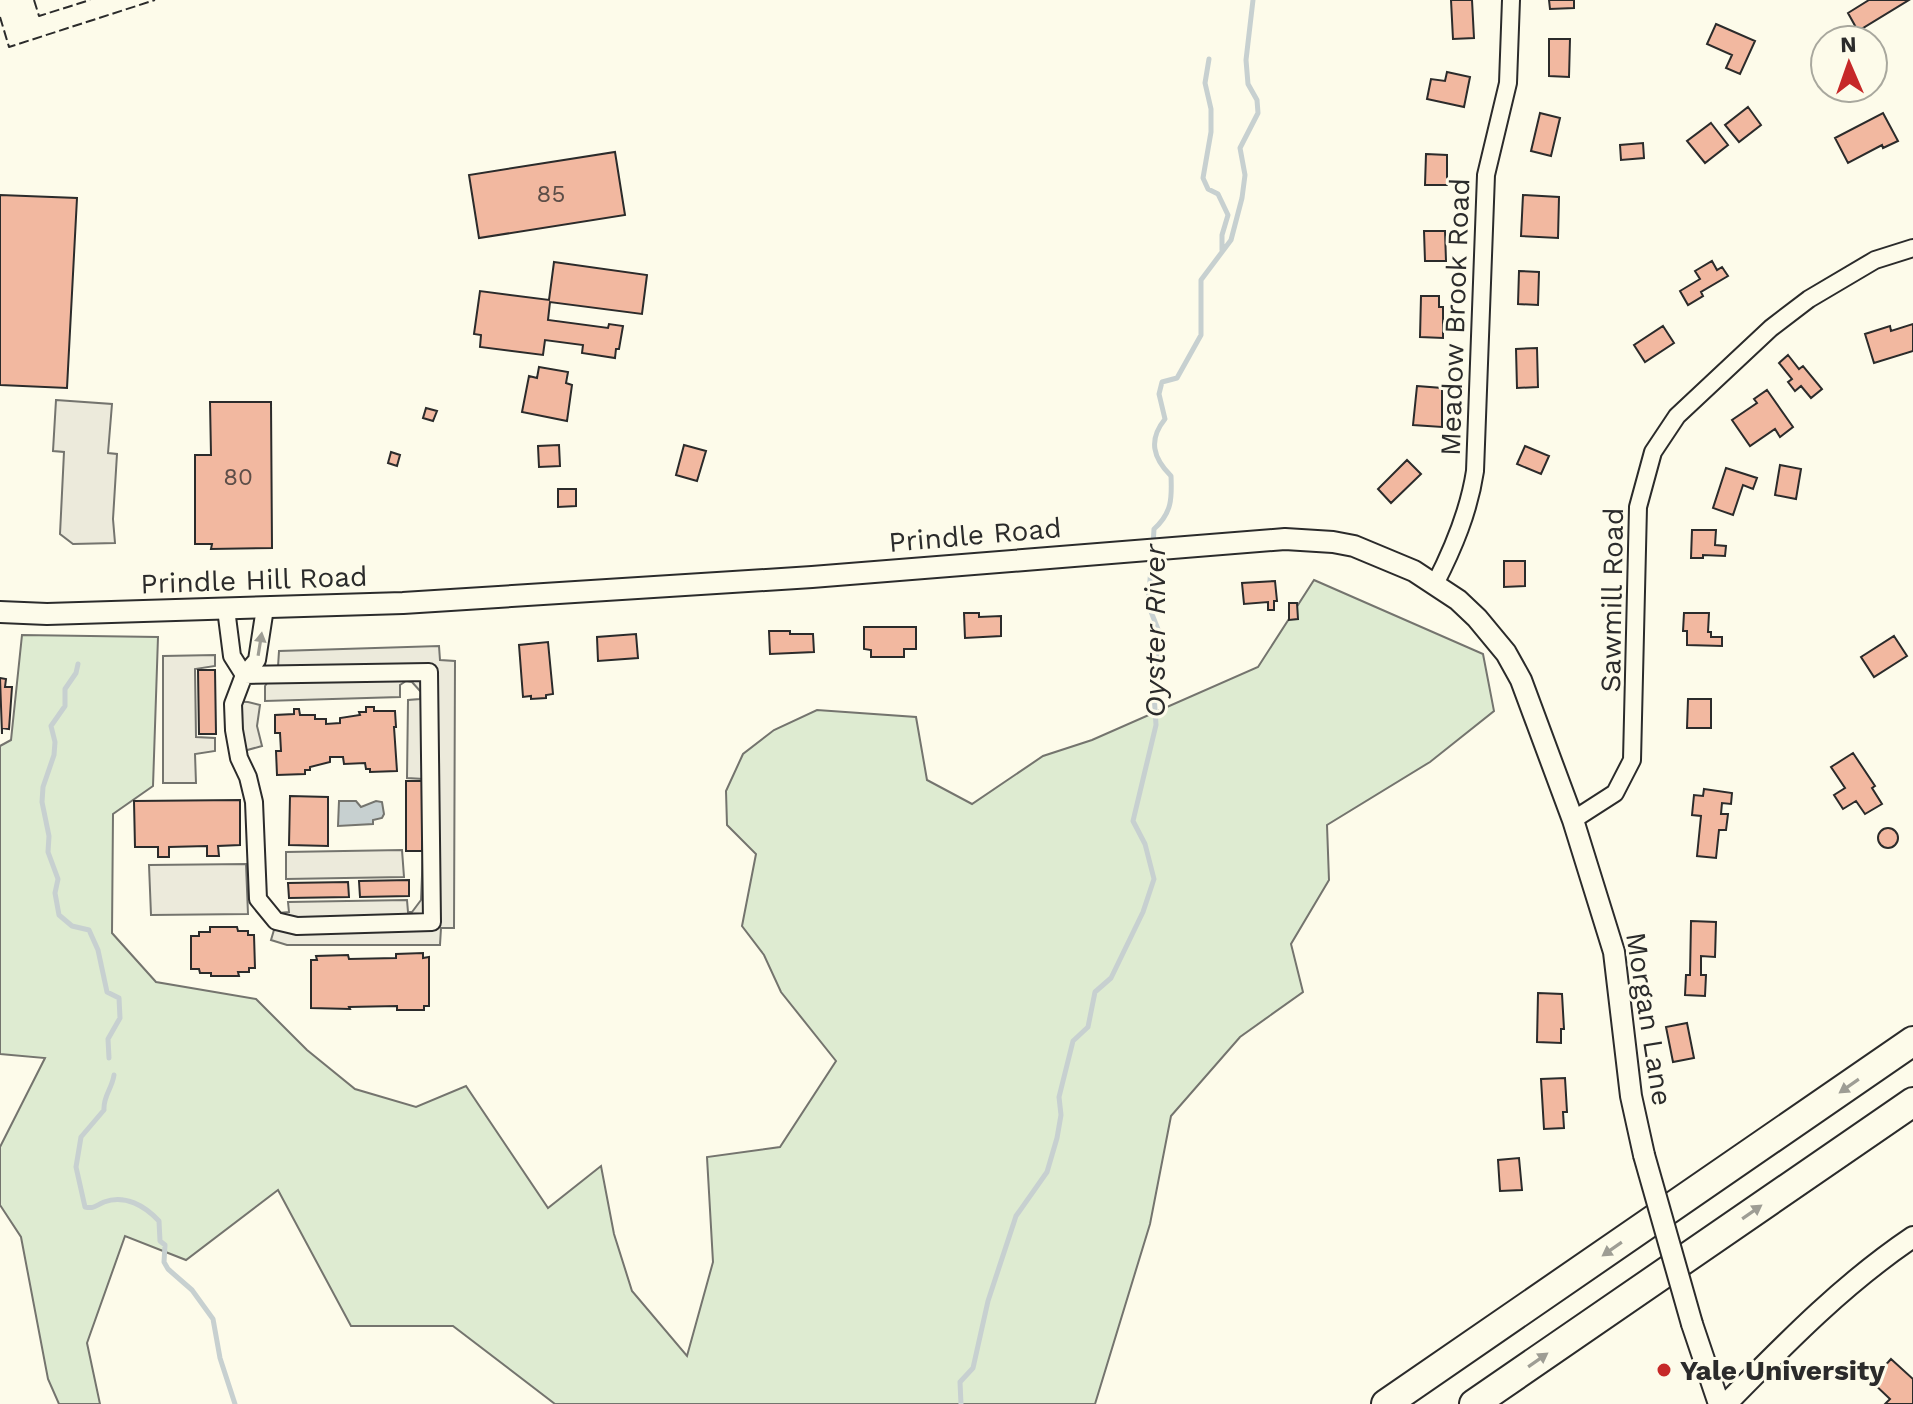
<svg xmlns="http://www.w3.org/2000/svg" width="1913" height="1404" font-family="'Work Sans',sans-serif">
  <rect width="100%" height="100%" fill="#fdfbea"/>
  <path fill="#deebd1" stroke="#74746e" stroke-width="2" d="M1314,580L1483,654L1494,711L1430,762L1327,825L1329,880L1291,944L1303,992L1240,1037L1171,1116L1150,1224L1095,1404H555L453,1326H351L278,1190L186,1260L125,1236L87,1343L100,1404H59L48,1379L21,1237L0,1205V1147L45,1058L0,1054V746L11,740L22,635L158,637L153,786L113,814L112,933L156,982L256,999L307,1050L355,1089L416,1107L466,1086L548,1208L601,1166L614,1234L632,1291L687,1356L713,1262L707,1157L780,1147L836,1061L781,992L764,955L742,926L756,854L727,825L726,791L743,754L774,730L817,710L916,717L927,780L972,804L1043,756L1092,740L1258,667Z"/>
  <path fill="#eceadb" stroke="#74746e" stroke-width="2" d="M56,400L112,404L108,453L117,454L113,519L115,543L73,544L60,534L64,452L53,451Z
    M439,646L440,660L455,661L454,928H441L440,945H287L271,940L279,913L289,912L288,902L407,900L408,912H412L421,900L423,851V779L407,778L408,700L420,699L421,692L412,682L406,681L400,685V697L265,701V686L278,667L279,651Z
    M215,655V666L195,669L196,737L215,738V751L195,754L196,783H163V656Z
    M227,701L248,702L260,705L257,726L262,746L233,754Z
    M402,850L404,877L286,879V852Z
    M246,864L248,914L151,915L149,865Z"/>
  <path fill="#c7d0d0" stroke="#74746e" stroke-width="2" d="M339,801H356L361,807L376,801L382,802L384,814L382,818L373,820V824L338,826Z"/>
  <g fill="none" stroke-linecap="round" stroke-linejoin="round">
    <path stroke="#c7d0d0" stroke-width="5" d="M1209,59L1205,83L1211,109V132L1203,178L1208,189L1218,194L1228,215L1222,235V250
      M1153,546L1154,529C1172,513 1172,498 1171,476C1153,458 1148,440 1165,419L1159,394L1162,382L1177,378L1201,335V280L1231,240L1242,198L1245,175L1240,148L1258,113L1257,100L1248,84L1246,60L1253,0
      M78,664L76,673L65,689V706L51,726L55,742L54,755L43,787L42,802L49,836L48,852L58,879L55,893L59,915L72,926L89,930L98,950L107,992L119,998L120,1018L108,1039L109,1058
      M114,1075C112,1089 103,1096 104,1110L81,1137L76,1167L85,1207C94,1209 95,1206 104,1202C125,1194 145,1206 159,1221L160,1241L165,1245L164,1262L168,1269L192,1290L213,1319L220,1358L235,1404
      M961,1404L960,1382L973,1368L988,1301L1016,1216L1047,1172L1057,1138L1061,1115L1059,1097L1073,1041L1088,1027L1095,992L1111,978L1143,912L1154,879L1145,844L1133,821L1156,725L1154,694L1161,637L1148,604L1152,556"/>
  </g>
  <path fill="#f2b8a0" stroke="#2b2b2b" stroke-width="2" d="M1451,0H1472L1474,38L1453,39Z
    M1549,0H1574V8L1550,9Z
    M1869,0H1909L1858,31L1848,13Z
    M1716,24L1755,41L1740,74L1726,68L1732,55L1707,44Z
    M1549,39H1570L1569,77L1549,76Z
    M1447,72L1470,77L1464,107L1427,99L1431,79L1445,81Z
    M1748,107L1761,125L1739,142L1725,125Z
    M1540,113L1560,118L1551,156L1531,151Z
    M1883,113L1898,141L1883,148L1882,145L1848,163L1835,138Z
    M1711,123L1728,145L1705,163L1687,141Z
    M1643,143L1644,158L1621,160L1620,145Z
    M615,152L625,215L479,238L469,175Z
    M1426,154L1447,155V185H1425Z
    M0,195L77,198L67,388L0,385Z
    M1523,195L1559,197L1558,238L1521,236Z
    M1424,231H1445L1446,261H1425Z
    M1712,261L1717,270L1722,267L1728,276L1701,292L1703,296L1688,305L1680,291L1700,279L1695,271Z
    M554,262L647,275L642,314L550,302L548,320L608,328L609,324L623,326L619,349H616L615,358L582,353L583,345L545,340L543,355L480,347L481,335L474,334L480,291L549,300Z
    M1519,271L1539,272L1538,305L1518,304Z
    M1421,296H1439V307H1443V338L1420,337Z
    M1913,324V351L1874,363L1865,334L1890,326L1891,331Z
    M1663,326L1674,343L1645,362L1634,345Z
    M1537,348L1538,387L1517,388L1516,349Z
    M1788,355L1799,369L1803,366L1822,389L1811,398L1801,386L1795,391L1788,382L1792,379L1779,363Z
    M539,367L568,372L566,383L572,385L567,421L522,412L529,376L537,378Z
    M1417,386L1442,388V427L1413,425Z
    M1767,390L1793,427L1780,437L1775,429L1750,446L1732,420L1757,403L1754,399Z
    M210,402H271L272,548L211,549L212,544H195V455H211Z
    M426,408L437,411L433,421L423,418Z
    M559,445L560,466L539,467L538,446Z
    M684,445L706,451L697,481L676,475Z
    M1525,446L1549,456L1541,474L1517,464Z
    M391,452L400,455L397,466L388,463Z
    M1407,460L1421,474L1391,503L1378,489Z
    M1780,465L1801,469L1796,499L1775,495Z
    M1726,468L1757,478L1753,489L1743,485L1733,515L1713,508Z
    M558,489H576V506L558,507Z
    M1692,530H1716L1715,545L1726,546L1725,556L1703,555V558H1691Z
    M1504,561H1525V586L1504,587Z
    M1275,581L1277,601H1274V610H1268V602L1244,604L1242,583Z
    M1289,603H1297L1298,619L1289,620Z
    M964,613H979V617L1001,616V636L965,638Z
    M1684,613H1709L1708,632H1711V637H1722V646L1687,645V631H1683Z
    M864,627H916V649H904V657H871V650L864,649Z
    M769,631H790V634H813L814,652L770,654Z
    M636,634L638,658L598,661L597,637Z
    M1894,636L1907,656L1874,677L1861,657Z
    M548,642L553,694L546,695V698L531,699V696L523,697L519,645Z
    M198,670H215L216,734H199Z
    M0,678L6,679L5,687H12L9,729L2,728V734Z
    M1688,699H1711V728H1687Z
    M366,707H374V711H395L396,727H394L397,771L370,772V769H366L365,763L344,764L343,757H330V762L310,767V770H305V774L277,775L276,751H281L280,733H275V715L294,714V709H299L300,715H315V719H326V724L340,723V718L360,715L359,712H366Z
    M1853,753L1875,786L1872,788L1882,804L1865,814L1856,801L1843,809L1834,795L1845,788L1831,767Z
    M406,781H422V851H406Z
    M1704,789L1732,793L1731,804L1722,803L1721,814H1728L1726,830H1719L1716,858L1697,856L1701,816L1692,815L1694,795L1703,796Z
    M290,796L328,797V846L289,845Z
    M240,800V845L218,846L219,856H207V846L169,847V857H158V847H135L134,801Z
    M1878 838a10 10 0 1 1 20 0a10 10 0 1 1-20 0Z
    M409,880V896L360,897L359,881Z
    M348,882L349,897L289,898L288,883Z
    M1691,921L1716,922L1715,957L1701,956V975H1706L1705,996L1685,995L1686,975H1690Z
    M210,927H237L238,931H248V935H254L255,968H249V972H238L239,976H211V973H200L199,969H191V936H199V932H210Z
    M423,953V958L429,957V1006H424V1010H397V1006L349,1007L350,1009L311,1008V960H317L316,956L348,955L349,959L396,958V954Z
    M1538,993L1562,994L1564,1029H1561V1043L1537,1042Z
    M1687,1023L1694,1058L1673,1062L1666,1027Z
    M1565,1078L1567,1112H1563L1564,1128L1544,1129L1541,1079Z
    M1519,1158L1522,1190L1500,1191L1498,1160Z
    M1891,1359L1913,1379V1404H1885L1890,1399L1871,1381Z"/>
  <g fill="none" stroke-linecap="round" stroke-linejoin="round">
    <g stroke="#2b2b2b" stroke-width="20">
      <path id="minor" d="M1435,584C1454,547 1469,511 1475,471L1486,175L1508,83L1511,0
        M226,609L232,656L244,675
        M244,675L429,672L432,922L297,926L276,921L258,899L254,802L248,777L239,758L234,730L233,704L244,675L257,660L265,608
        M1573,820L1615,793L1632,760L1638,507L1653,452L1677,416L1771,328L1809,299L1875,260L1913,248"/>
    </g>
    <g stroke="#2b2b2b" stroke-width="24">
      <path id="tertiary" d="M0,612L47,614L403,603L812,577L1285,539L1333,542L1354,546L1414,571L1458,600L1477,618L1506,653L1521,680L1573,820L1614,952L1631,1096L1644,1155
        M1692,1324L1719,1404
        M1726,1404C1785,1344 1843,1284 1913,1237"/>
    </g>
    <g stroke="#2b2b2b" stroke-width="32">
      <path id="motorway" d="M1386,1404L1913,1041
        M1474,1404L1913,1102"/>
    </g>
    <use href="#minor" stroke="#fdfbea" stroke-width="16"/>
    <use href="#tertiary" stroke="#fdfbea" stroke-width="20"/>
    <use href="#motorway" stroke="#fdfbea" stroke-width="28"/>
    <g stroke="#2b2b2b" stroke-width="24" stroke-linecap="butt">
      <path id="tertiary-bridge" d="M1644,1155L1692,1324"/>
    </g>
    <use href="#tertiary-bridge" stroke="#fdfbea" stroke-width="20"/>
    <path stroke="#2b2b2b" stroke-width="2" stroke-dasharray="10 4" stroke-linecap="butt" d="M34,0L39,16L90,0
      M0,17L9,47L155,0"/>
  </g>
  <defs><path id="oneway-solid" d="M-6-.8H1V-3.2L6.5 0L1 3.2V.8H-6Z" transform="scale(2)"/></defs>
  <g fill="#9e9d94">
    <use href="#oneway-solid" transform="translate(260 644) rotate(-81)"/>
    <use href="#oneway-solid" transform="translate(1849 1086) rotate(145)"/>
    <use href="#oneway-solid" transform="translate(1752 1212) rotate(-35)"/>
    <use href="#oneway-solid" transform="translate(1612 1249) rotate(145)"/>
    <use href="#oneway-solid" transform="translate(1538 1360) rotate(-35)"/>
  </g>
  <circle fill="#c62828" stroke="#fdfbea" stroke-width="3" cx="1664" cy="1370" r="8"/>
  <g text-anchor="middle" dominant-baseline="central" stroke-width="6" stroke-linejoin="round" paint-order="stroke">
    <g font-size="24" fill="#5d4e48">
      <text x="551" y="194">85</text>
      <text x="238" y="477">80</text>
    </g>
    <g font-size="28" fill="#2b2b2b" stroke="#fdfbea">
      <text transform="translate(1455 317) rotate(-88)">Meadow Brook Road</text>
      <text transform="translate(975 535) rotate(-5)">Prindle Road</text>
      <text transform="translate(254 580) rotate(-2)">Prindle Hill Road</text>
      <text transform="translate(1612 600) rotate(-89)">Sawmill Road</text>
      <text transform="translate(1649 1019) rotate(81)">Morgan Lane</text>
    </g>
    <g font-size="28" font-weight="bold" fill="#2b2b2b" stroke="#fdfbea" text-anchor="start">
      <text x="1680" y="1370">Yale University</text>
    </g>
    <g font-size="30" font-style="italic" fill="#2b2b2b" stroke="#fdfbea">
      <text transform="translate(1154 631) rotate(-90)">Oyster River</text>
    </g>
  </g>
  <g transform="translate(1849 64) rotate(358)"><circle r="38" fill="#fdfbea" stroke="#a9a89e" stroke-width="2"/>
  <path d="M0-6L14 30L0 20L-14 30Z" fill="#c62828"/>
  <text y="-12" font-size="22" font-weight="bold" text-anchor="middle" fill="#2b2b2b">N</text>
  </g>
</svg>
